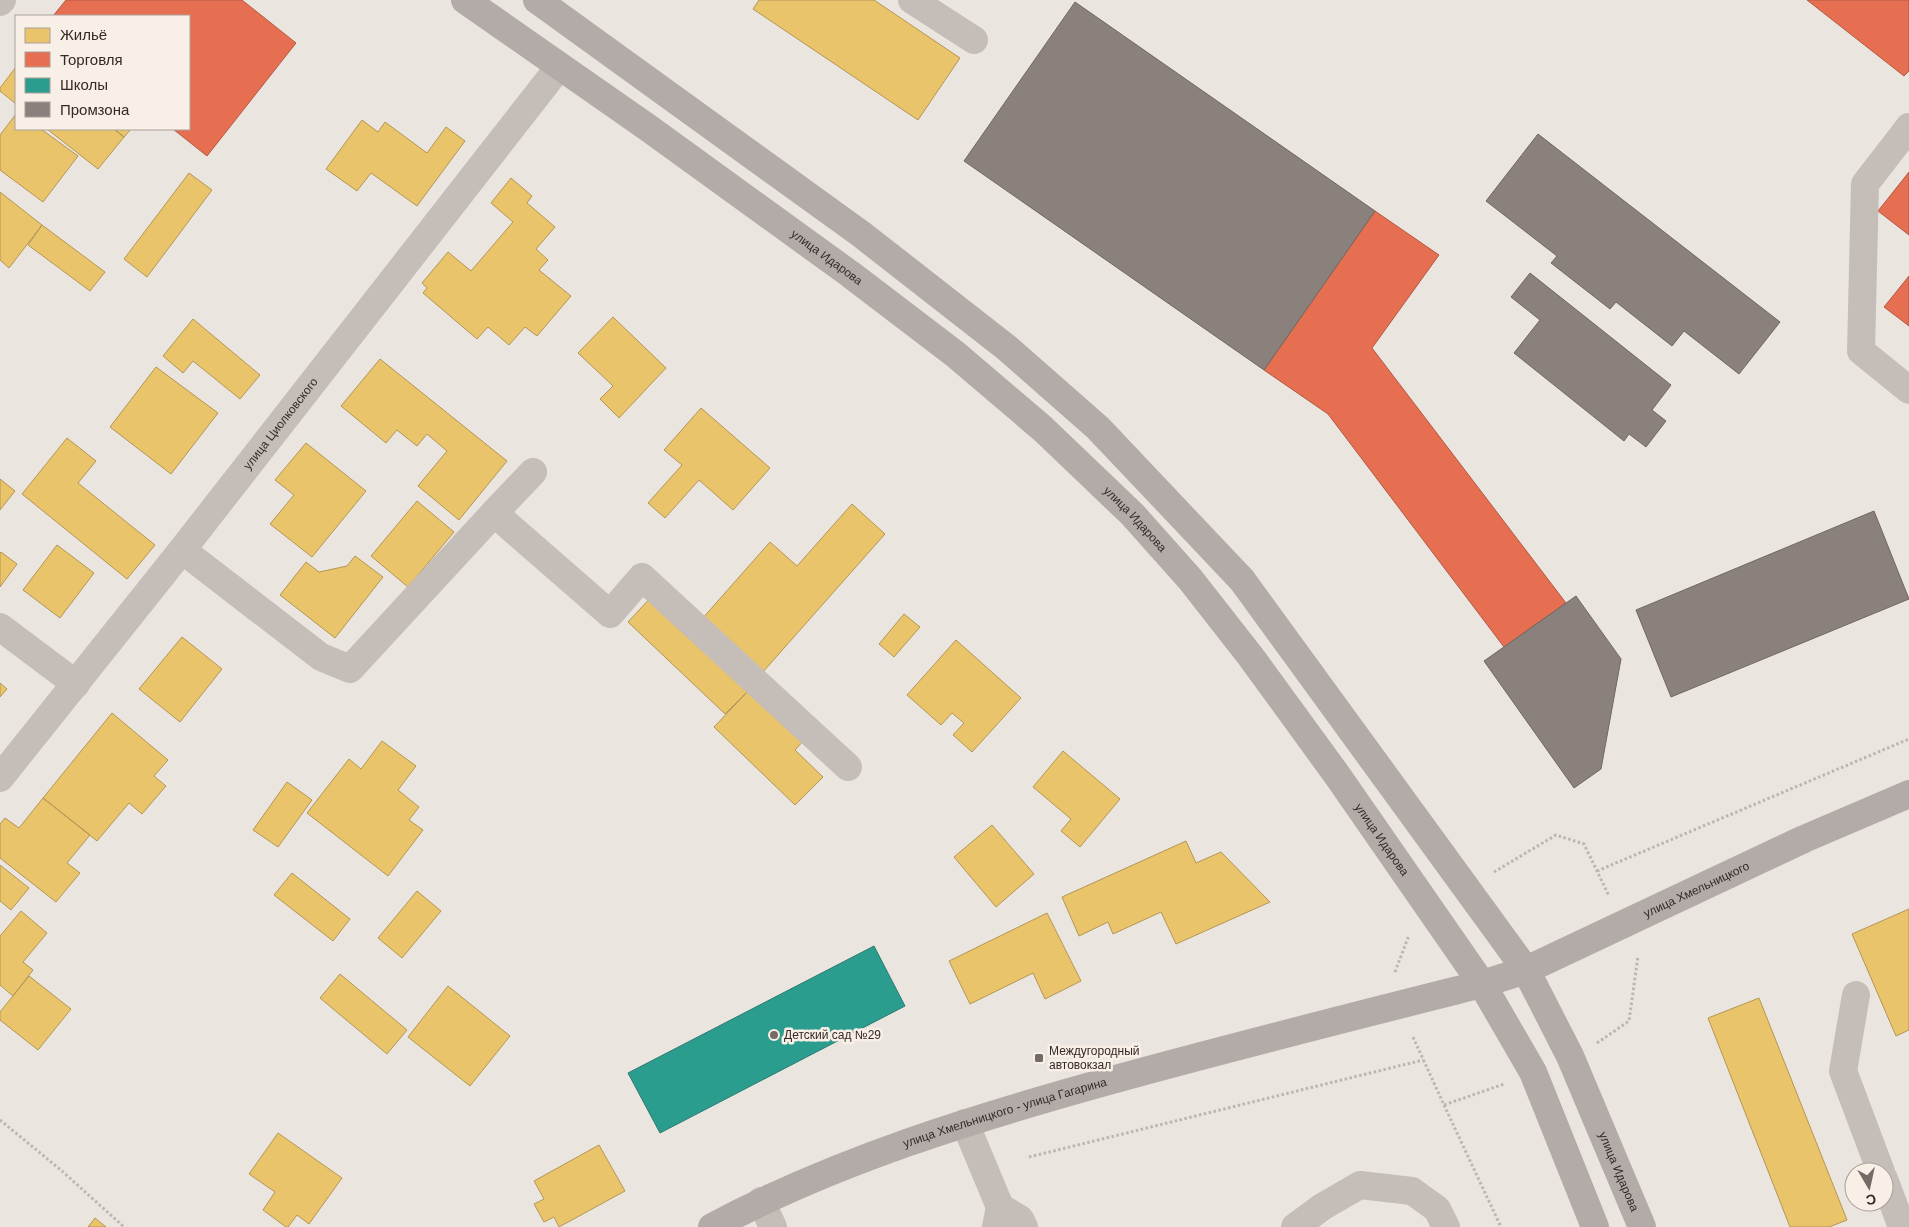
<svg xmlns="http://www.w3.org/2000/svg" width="1909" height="1227" font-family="Arial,sans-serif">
  <rect width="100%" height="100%" fill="#ebe5df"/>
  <path fill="#e9c46a" stroke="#b39656" d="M759,0H874L960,58L918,120L753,9Z
    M16,67V104L0,91V88Z
    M16,114V129H41L78,156L43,202L0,170V135Z
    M362,120L378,132L385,122L427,153L446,127L465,141L417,206L371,173L357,191L326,169Z
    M47,129H114L124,137L98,169Z
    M114,129H131L124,137Z
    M189,173L212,190L147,277L124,259Z
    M511,178L532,196L527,203L555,227L536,249L548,260L539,270L571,296L537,336L525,327L509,345L488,327L477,339L423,293L427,288L422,283L448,252L471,271L513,222L491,203Z
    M0,192L42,225L9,268L0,260Z
    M42,225L105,272L90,291L28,245Z
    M613,317L666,368L619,418L600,399L613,386L578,353Z
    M193,319L260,375L240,399L193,361L183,373L163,356Z
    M380,359L507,461L459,520L418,486L447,451L427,434L417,446L397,430L386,443L341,406Z
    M156,367L218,413L171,474L110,427Z
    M701,408L770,468L733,510L699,480L665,518L648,503L682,465L664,450Z
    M67,438L96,461L78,483L155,545L127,579L22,494Z
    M306,443L366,491L312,557L270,524L294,495L275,480Z
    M0,479L15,491L0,510Z
    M417,501L454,532L408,587L371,556Z
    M852,504L885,534L762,673L702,619L770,542L797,566Z
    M57,545L94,573L60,618L23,590Z
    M1,552L17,564L0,587V553Z
    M355,556L383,577L335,638L280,595L306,562L319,572L347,566Z
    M653,595L751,688L725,714L628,622Z
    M904,614L920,627L894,657L879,644Z
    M182,637L222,669L180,722L139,689Z
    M956,640L1021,698L972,752L953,735L964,723L952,713L941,725L907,695Z
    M0,683L7,689L0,697Z
    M751,688L805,739L795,750L823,777L795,805L714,727Z
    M112,713L168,760L154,776L166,786L142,814L129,803L97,841L43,798Z
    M382,741L416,766L398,790L419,807L409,820L423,830L388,876L307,813L349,759L361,769Z
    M1063,751L1120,799L1080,847L1061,831L1071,819L1033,787Z
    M287,782L312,800L278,847L253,830Z
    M43,798L90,835L67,863L80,873L56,902L0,858V824L5,818L19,828Z
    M992,825L1034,874L996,907L954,857Z
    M1186,841L1196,863L1221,852L1270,902L1176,944L1161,912L1113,934L1108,922L1079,936L1062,897Z
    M0,865L29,888L11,910L0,901Z
    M292,873L350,919L333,941L274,895Z
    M417,891L441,911L402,958L378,938Z
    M1909,909V1030L1896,1036L1852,934Z
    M21,911L47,933L23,962L33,970L13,996L0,985V936Z
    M1047,913L1081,981L1045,999L1033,973L970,1004L949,961Z
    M340,974L407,1030L387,1054L320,998Z
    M29,976L71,1009L38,1050L0,1020V1012Z
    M448,986L510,1036L470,1086L408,1037Z
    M1759,998L1847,1220L1829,1227H1790L1708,1018Z
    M278,1133L342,1178L309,1224L297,1215L288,1227H286L263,1210L275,1192L249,1174Z
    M599,1145L625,1191L559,1227L554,1217L544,1222L534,1204L544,1199L534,1181Z
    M95,1218L106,1227H88Z"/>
  <path fill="#e76f51" stroke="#b15a44" d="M66,0H242L296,43L207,156L173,129H189V16H53Z
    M1807,0H1909V71L1904,76Z
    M1909,172V235L1878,211Z
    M1375,211L1439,255L1372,348L1566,603L1504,647L1328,414L1264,370Z
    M1909,276V326L1884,307Z"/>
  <path fill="#2a9d8f" stroke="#2d7a70" d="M874,946L905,1006L660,1133L628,1073Z"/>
  <path fill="#8a817c" stroke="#706762" d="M1075,2L1375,211L1264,370L964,161Z
    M1538,134L1780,322L1739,374L1684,331L1672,346L1616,302L1610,309L1551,263L1557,256L1486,201Z
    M1530,273L1671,385L1652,410L1666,421L1646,447L1629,434L1624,441L1514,353L1540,320L1511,297Z
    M1874,511L1909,599L1671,697L1636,610Z
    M1576,596L1621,659L1601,769L1574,788L1484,661Z"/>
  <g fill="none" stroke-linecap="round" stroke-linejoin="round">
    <path stroke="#bcb5b1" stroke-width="3" stroke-dasharray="2.5 2.5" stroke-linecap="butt" d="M1597,871L1909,739
      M1494,872L1556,835L1584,844L1609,896
      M1395,972L1409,935
      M1413,1037L1444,1105L1504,1084
      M1597,1043L1629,1021L1638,956
      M1444,1105L1501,1227
      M0,1120L62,1171L124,1227
      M1029,1157L1423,1060"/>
    <g stroke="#c4bdb8" stroke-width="28">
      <path d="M912,0L974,40"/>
      <path d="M0,2L2,0"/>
      <path d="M1909,127L1865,184L1861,351L1909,390"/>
      <path d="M494,513L533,472"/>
      <path d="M182,550L321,657L350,669L494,513L610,614L642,577L848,767"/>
      <path d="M0,627L76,684"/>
      <path id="s1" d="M0,778L182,550L559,67"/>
      <path d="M1856,995L1843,1071L1881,1172"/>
      <path d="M965,1123L1000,1207"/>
      <path d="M1884,1179L1902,1227"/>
      <path d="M761,1201L773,1227"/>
      <path d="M996,1227L1000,1207L1020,1219L1024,1227"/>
      <path d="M1295,1227L1322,1207L1360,1185L1412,1191L1437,1209L1446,1227"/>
    </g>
    <g stroke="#b2aba8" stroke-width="28">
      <path id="s2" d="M465,0L647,127L850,274L955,354L1043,429L1132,514L1190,579L1251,657L1337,775L1482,984L1533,1072L1595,1227"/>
      <path id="s3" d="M537,0L861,234L1007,348L1098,428L1242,580L1526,970L1570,1056L1642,1227"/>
      <path id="s4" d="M712,1227C837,1160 975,1118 1112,1080C1235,1046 1359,1015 1482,984L1526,970L1804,839L1909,794"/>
    </g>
  </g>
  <g fill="#746b67" stroke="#f8efe6" stroke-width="2">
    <circle cx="774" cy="1035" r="5"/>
    <rect x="1034" y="1053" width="10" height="10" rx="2.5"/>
  </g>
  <g text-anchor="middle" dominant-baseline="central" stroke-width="5" stroke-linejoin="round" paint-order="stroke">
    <g font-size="12" fill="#342a27" stroke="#f8efe6">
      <text stroke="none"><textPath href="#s2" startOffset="444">улица Идарова</textPath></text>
      <text stroke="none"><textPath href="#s1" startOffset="452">улица Циолковского</textPath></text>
      <text stroke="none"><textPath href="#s2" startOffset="849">улица Идарова</textPath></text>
      <text stroke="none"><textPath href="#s2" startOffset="1254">улица Идарова</textPath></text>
      <text stroke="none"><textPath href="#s4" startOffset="1044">улица Хмельницкого</textPath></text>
      <text stroke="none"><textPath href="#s4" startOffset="315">улица Хмельницкого - улица Гагарина</textPath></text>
      <text stroke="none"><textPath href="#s3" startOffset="1620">улица Идарова</textPath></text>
    </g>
    <g font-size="12" fill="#342a27" stroke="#f8efe6" text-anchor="start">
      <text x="784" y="1035">Детский сад №29</text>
      <text x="1049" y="1051">Междугородный<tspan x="1049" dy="14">автовокзал</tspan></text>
    </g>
  </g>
  <rect x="15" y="15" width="175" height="115" fill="#f8efe6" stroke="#aaa09a"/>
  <rect x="25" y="28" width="25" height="15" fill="#e9c46a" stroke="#aaa09a"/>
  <text x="60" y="40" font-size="15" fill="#342a27">Жильё</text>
  <rect x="25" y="52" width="25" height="15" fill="#e76f51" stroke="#aaa09a"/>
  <text x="60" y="65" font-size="15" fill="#342a27">Торговля</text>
  <rect x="25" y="78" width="25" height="15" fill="#2a9d8f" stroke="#aaa09a"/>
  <text x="60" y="90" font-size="15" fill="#342a27">Школы</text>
  <rect x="25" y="102" width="25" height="15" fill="#8a817c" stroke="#aaa09a"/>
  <text x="60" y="115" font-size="15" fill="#342a27">Промзона</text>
  <g transform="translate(1869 1187) rotate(171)"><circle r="24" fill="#f8efe6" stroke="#aaa09a"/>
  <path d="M0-4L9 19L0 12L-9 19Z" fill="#746b67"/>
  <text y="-8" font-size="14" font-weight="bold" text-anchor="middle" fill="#342a27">С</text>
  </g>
</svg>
